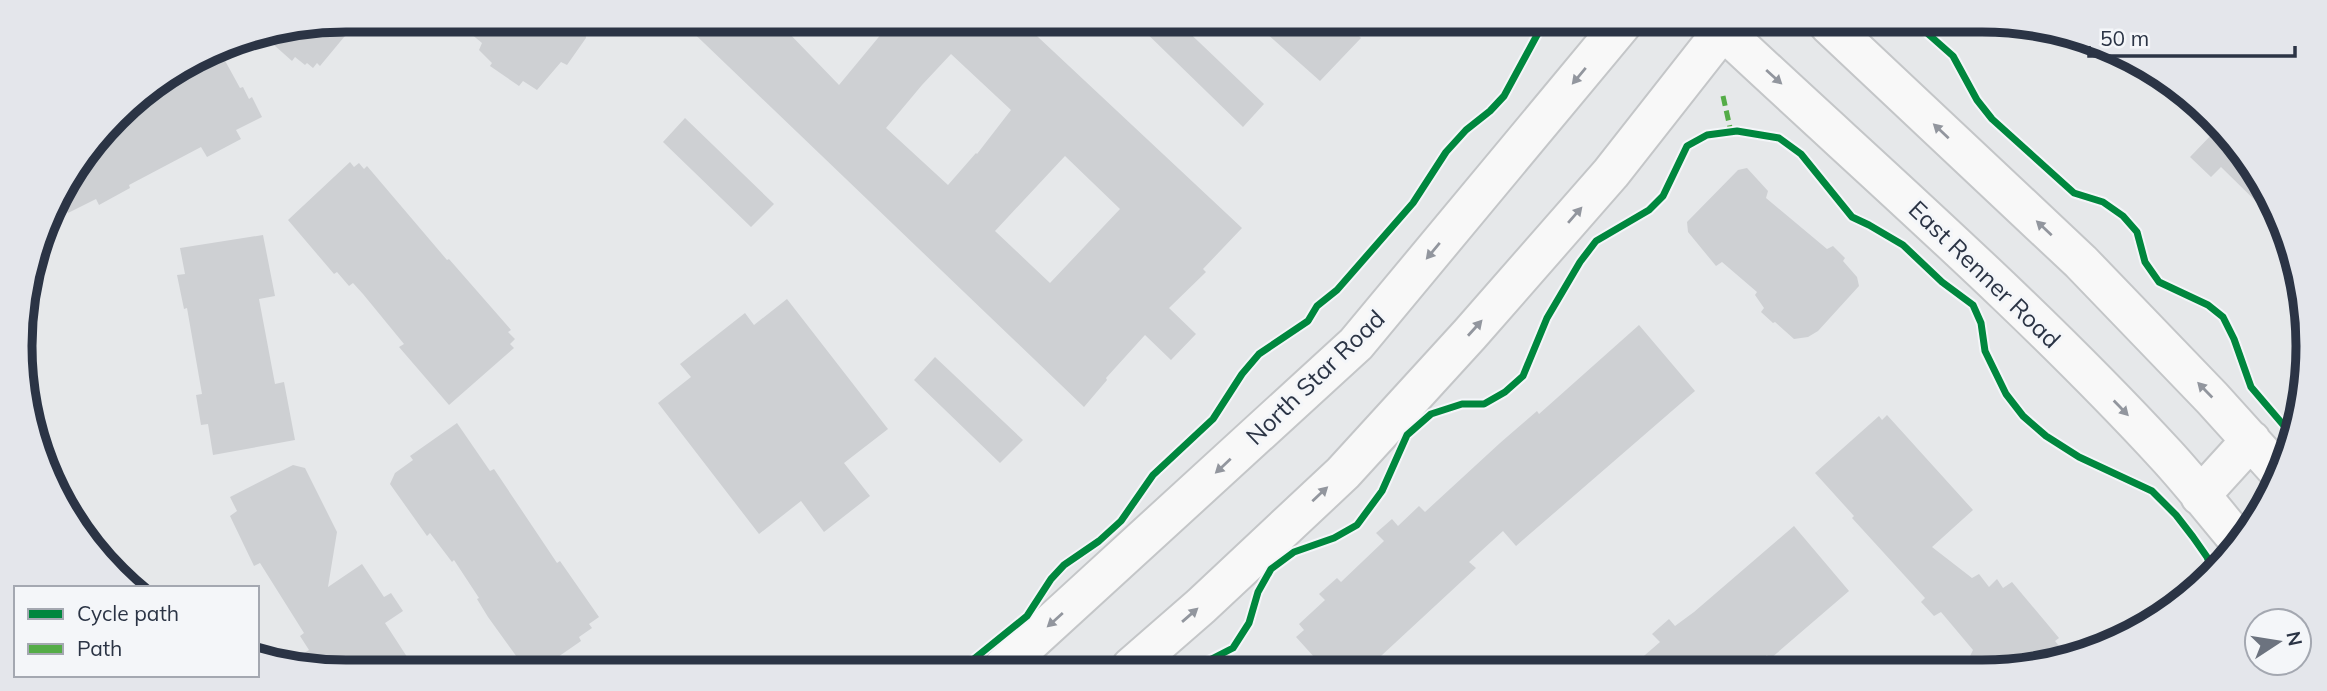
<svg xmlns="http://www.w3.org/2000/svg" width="2327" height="691" font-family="Mulish,sans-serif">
  <rect width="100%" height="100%" fill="#e6e8ea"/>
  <path fill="#ced0d3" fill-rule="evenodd" d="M346,19H359L320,66L317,63L313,68L307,63L305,65L295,57L292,61L274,45L277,42L268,35Z
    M481,20H584L586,38L567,65L561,62L537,90L523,81L519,86L490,66L492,63L479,50L482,43L470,33Z
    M680,20L784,21V28L839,85L892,21L1022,22L1242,228L1203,269L1206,272L1169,308L1196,334L1171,360L1145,335L1106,378L1107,380L1084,407ZM951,54L1011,110L977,154L976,153L948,185L886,128L922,85ZM1065,156L1120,209L1050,283L995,231Z
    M1135,22H1178L1264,104L1243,127Z
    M1255,23H1346L1361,38L1320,81Z
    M217,46L240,88L243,87L249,99L252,97L262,117L236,130L241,139L207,157L201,147L129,185L130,188L99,205L96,199L68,213L58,195L130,100Z
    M685,118L774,204L751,227L663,142Z
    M2217,129L2253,165L2276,221L2221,167L2211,177L2190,157Z
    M350,162L354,167L359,163L364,169L367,166L447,260L449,259L511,330L508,332L515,339L510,344L514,348L449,405L399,347L404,344L363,294L353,283L349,286L337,272L334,274L288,220Z
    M1747,168L1768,191L1766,198L1827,249L1833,246L1845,258L1843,261L1857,277L1859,286L1818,331L1808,337L1794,339L1775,322L1773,323L1761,312L1764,308L1755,295L1757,292L1722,262L1716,266L1688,232L1687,222L1738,170Z
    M263,235L275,296L259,299L275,384L284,382L295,440L213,455L208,424L201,425L196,395L202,394L187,308L184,309L177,275L185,274L180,248Z
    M787,299L888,429L844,463L870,496L824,532L801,501L759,534L658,403L691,377L680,364L745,313L754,325Z
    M1639,325L1695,391L1516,546L1503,531L1469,562L1476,568L1368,668H1324L1296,637L1304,630L1299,624L1325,600L1319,594L1337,578L1341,582L1384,541L1376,533L1392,519L1398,526L1419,506L1425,512L1500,443L1537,411L1539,414Z
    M935,357L1023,440L1000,463L914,380Z
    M1887,415L1973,510L1932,547L1972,578L1979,574L1989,587L1997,579L2003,588L2012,582L2059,638L2055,641L2068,657L2024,669H1981L1970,656L1973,650L1941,612L1934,616L1921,602L1925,598L1852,518L1854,516L1815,473L1879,416L1882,420Z
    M457,423L490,471L494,469L557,563L560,561L599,617L589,624L592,628L579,637L581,641L555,659L553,656L538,666L522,664L488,617L477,599L479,598L454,560L452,562L430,533L427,536L390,484L395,473L413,460L410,456Z
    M293,465L305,468L337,532L328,587L362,564L384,597L391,593L403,611L385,623L413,666L285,665L309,650L300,636L304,633L260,563L254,566L230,516L237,511L230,497Z
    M1794,526L1849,591L1770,659L1767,655L1751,668H1630L1660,642L1652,634L1669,619L1675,626L1694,612Z"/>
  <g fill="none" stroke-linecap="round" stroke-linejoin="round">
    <g stroke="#c4c6c8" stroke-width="42">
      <path id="secondary" d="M1716,24C1867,166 2025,302 2166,455C2191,482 2214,512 2238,540
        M1829,25L2081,262L2212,398L2278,471
        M2200,496L2251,440
        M1003,667L1356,344L1622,24
        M1131,667L1201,606L1343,473L1470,334L1611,173L1728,24"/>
    </g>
    <use href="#secondary" stroke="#f8f8f8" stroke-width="38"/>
    <path stroke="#54ac47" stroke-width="5" stroke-dasharray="10 5" stroke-linecap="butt" d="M1723,96L1731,132"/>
    <g stroke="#f4f6f9" stroke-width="11">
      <path id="cycleway" d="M1918,25L1953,56L1977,100L1992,119L2074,193L2103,202L2123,216L2137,232L2145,262L2159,282L2208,305L2223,317L2234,339L2251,387L2292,435
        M964,667L1027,616L1051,579L1064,565L1099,541L1121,521L1153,475L1213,419L1242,374L1259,354L1308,321L1317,306L1337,290L1413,203L1446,152L1466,130L1490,111L1504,96L1543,24
        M1196,667L1233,648L1249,623L1258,592L1271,569L1294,552L1334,538L1357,525L1382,491L1407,435L1431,414L1462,404H1484L1505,392L1523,376L1547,318L1580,262L1596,241L1649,210L1663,196L1687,146L1707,135L1737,131L1779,138L1801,154L1852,217L1869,225L1903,245L1942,282L1973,305L1981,323L1985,351L2006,394L2023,416L2046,436L2079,457L2152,491L2176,515L2193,537L2207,557L2213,571"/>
    </g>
    <use href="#cycleway" stroke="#00873e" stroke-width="7"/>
  </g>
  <defs><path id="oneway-solid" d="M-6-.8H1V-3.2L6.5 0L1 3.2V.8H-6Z" transform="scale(1.75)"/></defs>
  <g fill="#92969e">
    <use href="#oneway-solid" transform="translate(1579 76) rotate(130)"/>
    <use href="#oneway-solid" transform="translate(1774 77) rotate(42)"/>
    <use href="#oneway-solid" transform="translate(1941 131) rotate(-137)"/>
    <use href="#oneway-solid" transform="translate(1575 215) rotate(-49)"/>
    <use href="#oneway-solid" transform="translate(2044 228) rotate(-137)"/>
    <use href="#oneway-solid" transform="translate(1433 251) rotate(130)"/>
    <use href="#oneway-solid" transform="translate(1475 328) rotate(-48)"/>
    <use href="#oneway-solid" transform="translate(2205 390) rotate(-134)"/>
    <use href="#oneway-solid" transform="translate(2121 408) rotate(46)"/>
    <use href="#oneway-solid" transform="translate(1223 466) rotate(137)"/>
    <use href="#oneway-solid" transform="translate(1320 494) rotate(-43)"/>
    <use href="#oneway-solid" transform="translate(1190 615) rotate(-41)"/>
    <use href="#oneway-solid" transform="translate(1055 620) rotate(138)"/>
  </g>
  <g text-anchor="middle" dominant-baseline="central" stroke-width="6" stroke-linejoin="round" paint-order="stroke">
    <g font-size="24" fill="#2b3445" stroke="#f4f6f9">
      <text transform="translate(1985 274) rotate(44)">East Renner Road</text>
      <text transform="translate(1315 377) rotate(-44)">North Star Road</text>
    </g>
  </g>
  <path d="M0 0H2327V691H0ZM346 32H1982A314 314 0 0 1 2296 346V346A314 314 0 0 1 1982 660H346A314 314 0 0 1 32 346V346A314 314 0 0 1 346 32Z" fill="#e4e6eb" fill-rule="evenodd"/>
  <path fill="none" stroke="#2b3445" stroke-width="9" d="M346 32H1982A314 314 0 0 1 2296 346V346A314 314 0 0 1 1982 660H346A314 314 0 0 1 32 346V346A314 314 0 0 1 346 32Z"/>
  <rect x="14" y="586" width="245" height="91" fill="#f4f6f9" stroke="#a4a8b1" stroke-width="2"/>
  <rect x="28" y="609" width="35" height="10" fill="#00873e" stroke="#a4a8b1" stroke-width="2"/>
  <text x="77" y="621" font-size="21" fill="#2b3445">Cycle path</text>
  <rect x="28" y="644" width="35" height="10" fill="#54ac47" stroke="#a4a8b1" stroke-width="2"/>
  <text x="77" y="656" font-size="21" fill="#2b3445">Path</text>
  <g transform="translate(2278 642) rotate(78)"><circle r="33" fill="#f4f6f9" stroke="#a4a8b1" stroke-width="2"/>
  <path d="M0-5L12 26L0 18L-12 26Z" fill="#6c737f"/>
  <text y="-10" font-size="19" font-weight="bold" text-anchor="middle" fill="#2b3445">N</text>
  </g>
  <path d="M2089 46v10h206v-10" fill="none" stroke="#2b3445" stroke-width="3.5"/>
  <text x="2100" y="46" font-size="21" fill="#2b3445" stroke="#f4f6f9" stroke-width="5" paint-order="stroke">50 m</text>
</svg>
